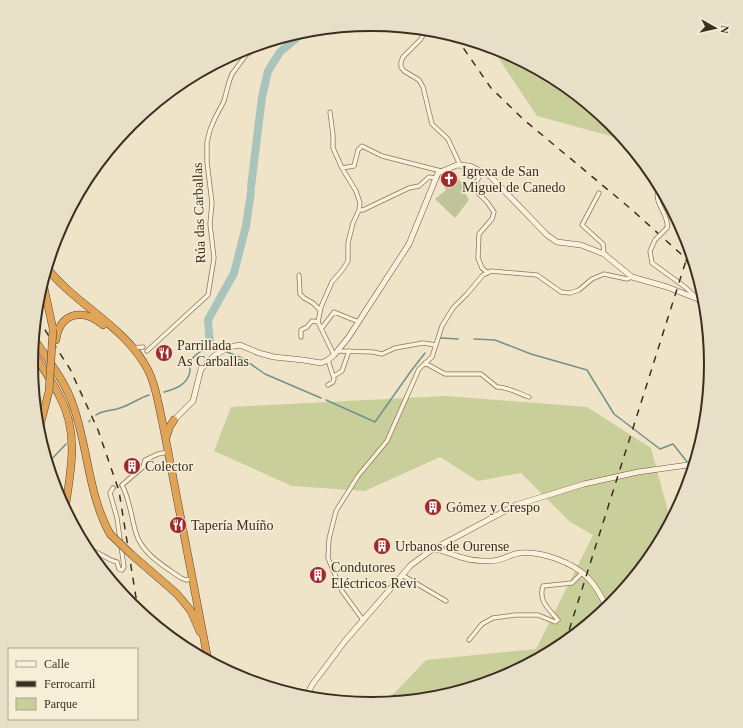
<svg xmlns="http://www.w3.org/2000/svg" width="743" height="728" font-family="'Times New Roman',serif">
  <rect width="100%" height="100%" fill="#f0e4c8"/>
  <path fill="#c9cf9b" d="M491,47L502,50L561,81L612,124L625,140L537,116Z
    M446,396L587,407L651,448L671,522L654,553L612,605L560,647L501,678L438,698L385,703L426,660L536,649L593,535L570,522L521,473L478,481L440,457L365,491L292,486L214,451L231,407Z"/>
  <path fill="#bfc49a" d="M451,169L466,189L464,191L469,200L455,218L435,199L446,190L438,177Z"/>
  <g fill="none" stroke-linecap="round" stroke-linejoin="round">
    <path stroke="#6f938a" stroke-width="1.5" d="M441,338L458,339
      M474,339L495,340L531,354L587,370L614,414L660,449L673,444L688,463
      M227,352L242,358L265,374L321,398
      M164,392C175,389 188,385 190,371C190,367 189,363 192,359C196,353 205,349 210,345L219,349
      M326,400L375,422L411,371L425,353
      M96,415C103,410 112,411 120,408C130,405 139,398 149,395
      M89,422L90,420
      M48,463L66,444"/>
    <path stroke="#a9c4bc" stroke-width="8" d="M251,187L262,97L268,71L280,52L298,37
      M210,345L208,320L234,273L246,226L251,192"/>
    <path stroke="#ccc0a6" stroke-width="3.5" stroke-dasharray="3.5 2" stroke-linecap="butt" d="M113,488L122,485"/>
    <g stroke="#8d765c" stroke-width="5">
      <path id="street" d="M423,29V35L421,39L403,57L401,62V67L404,71L419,80L423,87L432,124L448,139L460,165
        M291,35L307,33L312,30
        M330,112L333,135V148L342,168L356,191L360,203L359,210L353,223L348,243V261L343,269L332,282L321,307L318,322L334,355
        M342,168L354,166L358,150L362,146L382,156L441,171
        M471,168L479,177L476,183L479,194L487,202L494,212L492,219L479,234L478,258L482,268L488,273
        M660,186C650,201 670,214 667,228
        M599,193L582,225L603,244L604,254
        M359,210H363L409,188L419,186L429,177L435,178
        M655,240L650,251L652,263L685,287L696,297
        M299,275L300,294L304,298L313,303L320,310
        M321,329L334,312L359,322
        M301,337V330L307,327L312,321L318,322
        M132,348L143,347
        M147,351L208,295L214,258L210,224L212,203L207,162V142L210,130L215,118L224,101L229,82L232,74L246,55L265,43
        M338,351L373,352L382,354L395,348L423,343L436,345
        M425,363L445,374H481L497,387C505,386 520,394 529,397
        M334,376L342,371L349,351
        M328,385L333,382L334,379L328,360
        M168,452L158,454L145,460L143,467L122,485C130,500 131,517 136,533C142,554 164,566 181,578L186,580L192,579
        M87,550C99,550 106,560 117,562L119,569L122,570L124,567L117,518L110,493L113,488
        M402,575L446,601
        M363,620L342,591L328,558L329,539L336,511L358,476L387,441L419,369L432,357L442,326L453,308L467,294L483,275L491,271L537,275L561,292L570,293L579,290L592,279L604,274L627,279L632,277
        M469,640L482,624L493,618L515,615H538L555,622L558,620C549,609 538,601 543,586L572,583L582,573
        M388,702L394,697"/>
    </g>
    <g stroke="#6f573f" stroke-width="6">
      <path id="secondary" d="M174,420L193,401L201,369L214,356L229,347L240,345L259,353L274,357L303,360L321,363L328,360L334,355L348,338L409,244L438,173L457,165L470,166L490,176L547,235L557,242L581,245L604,254L632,277L667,287L698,299L706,308
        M435,549C445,550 454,556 464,558C472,561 482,561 491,561C502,561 510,554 520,553C541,551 573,562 588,578C596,586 602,597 607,609
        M306,697L312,685L345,641L411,565L430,551L516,505L584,484L638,472L695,464"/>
    </g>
    <g stroke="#5b4430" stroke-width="8">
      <path id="highway" d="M47,268C77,306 125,326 148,370C156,385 158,403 162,420L208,660
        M43,283L53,329
        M34,339C48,360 65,381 73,405C88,447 88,494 110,534
        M56,340C60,312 83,308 103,325
        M33,353C42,367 53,382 60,397C79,433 71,471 65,509
        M40,436L41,422L49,391
        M166,438L170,426L174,420
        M177,594L191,611L200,632"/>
    </g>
    <use href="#street" stroke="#faf1dc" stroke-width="3.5"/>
    <use href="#secondary" stroke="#faf1dc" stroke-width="5"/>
    <use href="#highway" stroke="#e0a458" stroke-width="7"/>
    <path stroke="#3d2e20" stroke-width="1.5" stroke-dasharray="7 7" stroke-linecap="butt" d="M457,36L462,46L491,88L523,119L631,209L681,254L699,277
      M36,319L45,330L70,369L98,430L119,491L138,610
      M565,643L690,248"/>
    <g stroke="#8d765c" stroke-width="5" stroke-linecap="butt">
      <path id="street-bridge" d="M655,240L667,228"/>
    </g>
    <g stroke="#5b4430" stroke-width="8" stroke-linecap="butt">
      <path id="highway-bridge" d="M49,391L53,329
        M110,534L132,555L177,594"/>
    </g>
    <use href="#street-bridge" stroke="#faf1dc" stroke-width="3.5"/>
    <use href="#highway-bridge" stroke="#e0a458" stroke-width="7"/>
  </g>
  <defs>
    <g id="church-disc" transform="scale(0.9)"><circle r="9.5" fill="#9e2a2b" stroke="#f7eed8"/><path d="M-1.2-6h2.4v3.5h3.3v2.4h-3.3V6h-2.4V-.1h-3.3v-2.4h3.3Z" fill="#fff"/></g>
    <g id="restaurant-disc" transform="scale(0.9)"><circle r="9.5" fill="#9e2a2b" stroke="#f7eed8"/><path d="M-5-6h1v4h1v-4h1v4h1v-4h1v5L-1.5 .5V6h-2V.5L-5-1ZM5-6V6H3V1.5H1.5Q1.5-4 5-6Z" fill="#fff"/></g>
    <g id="building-disc" transform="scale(0.9)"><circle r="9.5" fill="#9e2a2b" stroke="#f7eed8"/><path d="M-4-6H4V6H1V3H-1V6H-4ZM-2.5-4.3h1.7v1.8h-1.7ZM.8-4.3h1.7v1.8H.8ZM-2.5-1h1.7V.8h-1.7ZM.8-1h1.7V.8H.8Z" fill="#fff"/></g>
  </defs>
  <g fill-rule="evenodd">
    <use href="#church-disc" x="449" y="179"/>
    <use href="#restaurant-disc" x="164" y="353"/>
    <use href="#building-disc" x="132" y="466"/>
    <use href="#building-disc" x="433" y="507"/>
    <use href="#restaurant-disc" x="178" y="525"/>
    <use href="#building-disc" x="382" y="546"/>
    <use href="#building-disc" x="318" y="575"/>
  </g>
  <g text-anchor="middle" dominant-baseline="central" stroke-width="3" stroke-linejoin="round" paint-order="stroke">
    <g font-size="14" fill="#3d2e20" stroke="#f7eed8" text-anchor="start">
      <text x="462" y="171">Igrexa de San<tspan x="462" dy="16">Miguel de Canedo</tspan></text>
      <text x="177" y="345">Parrillada<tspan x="177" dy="16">As Carballas</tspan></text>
      <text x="145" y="466">Colector</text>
      <text x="446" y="507">Gómez y Crespo</text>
      <text x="191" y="525">Tapería Muíño</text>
      <text x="395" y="546">Urbanos de Ourense</text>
      <text x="331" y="567">Condutores<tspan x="331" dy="16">Eléctricos Revi</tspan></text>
    </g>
    <g font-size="14" fill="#3d2e20" stroke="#f7eed8">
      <text transform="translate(199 213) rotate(-92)">Rúa das Carballas</text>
    </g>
  </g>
  <path d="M0 0H743V728H0ZM38 364a333 333 0 1 1 666 0a333 333 0 1 1-666 0Z" fill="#e8dfc9" fill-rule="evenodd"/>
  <path fill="none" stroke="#3d2e20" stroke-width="2" d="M38 364a333 333 0 1 1 666 0a333 333 0 1 1-666 0Z"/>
  <rect x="8" y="648" width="130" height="72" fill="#f7eed8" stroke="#ada18e"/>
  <rect x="16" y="661" width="20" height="6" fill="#faf1dc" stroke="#ada18e"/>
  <text x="44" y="668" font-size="12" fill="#3d2e20">Calle</text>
  <rect x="16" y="681" width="20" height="6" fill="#3d2e20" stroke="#ada18e"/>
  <text x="44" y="688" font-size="12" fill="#3d2e20">Ferrocarril</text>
  <rect x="16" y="698" width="20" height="12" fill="#c9cf9b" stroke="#ada18e"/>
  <text x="44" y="708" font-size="12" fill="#3d2e20">Parque</text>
  <g transform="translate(715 28) rotate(98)" stroke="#f7eed8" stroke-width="3" paint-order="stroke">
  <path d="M0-3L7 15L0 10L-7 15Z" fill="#3d2e20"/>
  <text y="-6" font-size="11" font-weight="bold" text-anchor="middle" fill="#3d2e20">N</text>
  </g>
</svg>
